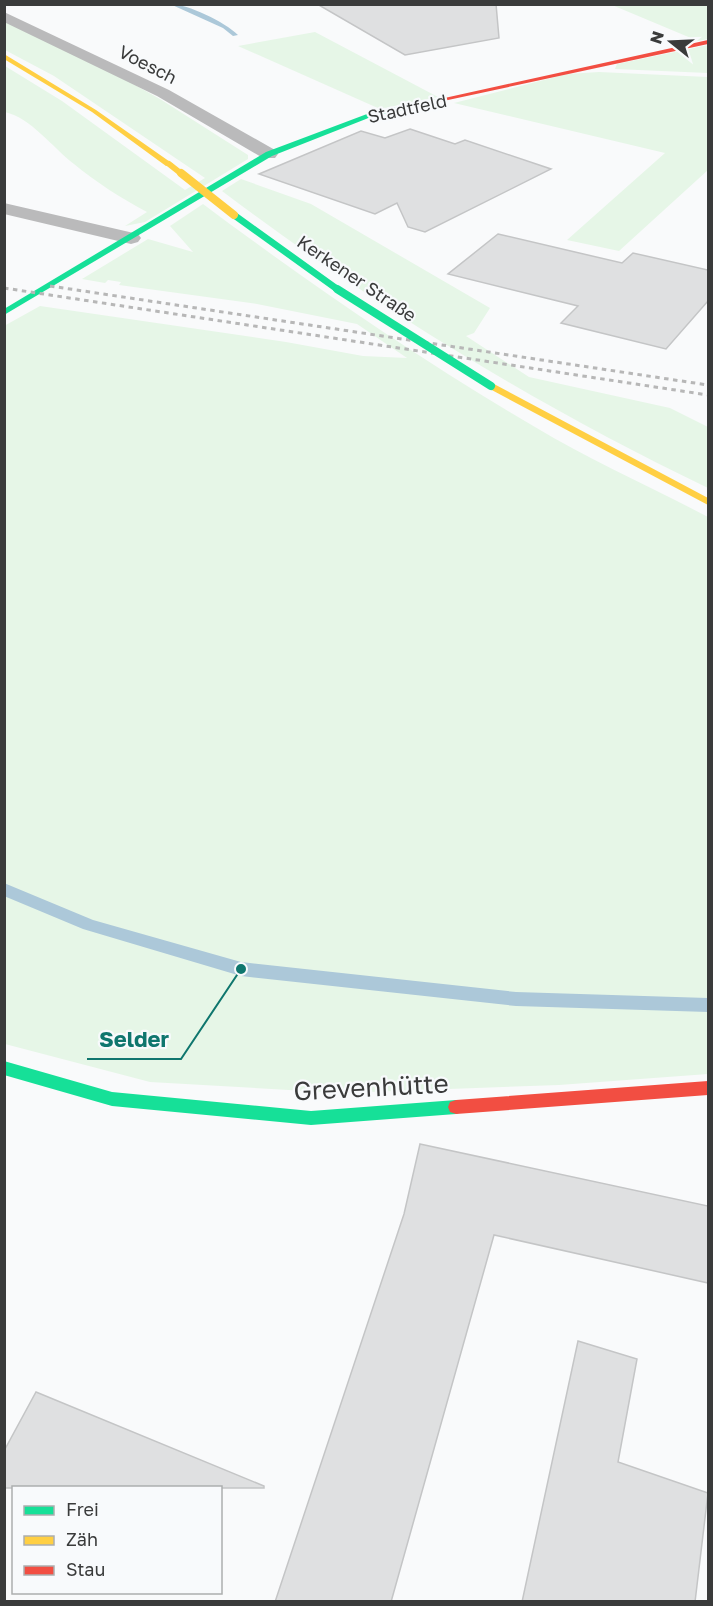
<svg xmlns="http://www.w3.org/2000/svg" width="713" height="1606" font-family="'Golos Text',sans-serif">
  <rect width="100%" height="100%" fill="#f9fafb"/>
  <path fill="#e6f6e7" d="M612,5H708V39L698,41Z
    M5,22L85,57L160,99L248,155V159L145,222L125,226L147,212C121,198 97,183 74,164C52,147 31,118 5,112V66L62,101L185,190L205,178L54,76L5,50Z
    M315,32L438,97L380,109L238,46Z
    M708,45V73L615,69L617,64Z
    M599,72L708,77V170L619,251L567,240L665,153L454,103L567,74Z
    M241,179L311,204L490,308L474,333L466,336L529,377L670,408L708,427V488C537,406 374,306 222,191Z
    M203,204C310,284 419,359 535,427C590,460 651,487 708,517V1074L559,1085L341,1093L150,1082L5,1044L4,326L40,306L286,342L363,356L407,358L357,324L257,304L119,285L121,282L108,280L105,283L82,279L148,239L193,252L170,226Z"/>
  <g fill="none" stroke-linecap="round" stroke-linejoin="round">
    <path fill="#acc8d9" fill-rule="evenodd" d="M170,4C188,4 225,22 238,35L233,36L223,28Z
      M4,883L93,920L241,962L516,992L708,998V1012L516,1006L241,976L83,929L4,896Z"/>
  </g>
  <path fill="#dfe0e1" stroke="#c4c5c6" stroke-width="1.5" d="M317,4H496L499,38L405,55Z
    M410,129L455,144L465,140L551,169L425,232L408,227L397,203L375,214L259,174L361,131L385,138Z
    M498,234L622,263L633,253L708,270V301L666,349L561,323L578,306L448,274Z
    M420,1144L708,1206V1283L494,1235L391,1602H275L404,1214Z
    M578,1341L637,1359L618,1462L708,1493L695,1602H522Z
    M36,1392L264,1486V1488H4V1451Z"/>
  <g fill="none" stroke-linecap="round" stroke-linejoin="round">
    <path fill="#bababb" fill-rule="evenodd" d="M4,12L169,90L275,150L278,154L275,158H263L157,96L4,22Z
      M4,203L138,234L141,238L138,242L131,244L4,214Z"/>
    <path fill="#16e098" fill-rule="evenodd" d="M434,99L436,102L371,117L272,156L4,315V309L266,152L367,114Z
      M231,213H237L340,287V291H334L231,217Z
      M4,1061L112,1092L311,1111L456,1100L462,1102L464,1107L462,1112L456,1114L311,1125L112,1106L4,1075Z"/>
    <path fill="#ffcf43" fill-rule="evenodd" d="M4,54L96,110L173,164L166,166L92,112L4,59Z
      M488,384H494L708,498V505L488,388Z"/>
    <path fill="#f24e42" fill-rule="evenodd" d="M708,40V44L434,103L431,101Z
      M708,1081V1095L456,1114L450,1112L448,1107L450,1102L456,1100Z"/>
    <path stroke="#b7b7b7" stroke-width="3" stroke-dasharray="4.5 4.5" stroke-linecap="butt" d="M50,286L708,385
      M4,288L708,395"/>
    <path stroke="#16e098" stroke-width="8" d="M337,289L491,386"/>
    <path stroke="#ffcf43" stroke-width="6" d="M169,164L183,175"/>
    <path stroke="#ffcf43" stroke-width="8" d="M181,173L234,215"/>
  </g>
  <g text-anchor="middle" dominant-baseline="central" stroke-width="4.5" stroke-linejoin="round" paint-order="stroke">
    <g font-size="18" fill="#3a3b3b" stroke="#f8fafc">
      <text transform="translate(148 64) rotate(27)">Voesch</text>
      <text transform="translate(407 108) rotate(-12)">Stadtfeld</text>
      <text transform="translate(357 278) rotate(34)">Kerkener Straße</text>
    </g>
    <g font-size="26" fill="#3a3b3b" stroke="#f8fafc">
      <text transform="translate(371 1087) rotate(-3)">Grevenhütte</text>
    </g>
  </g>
  <path fill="none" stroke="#0f766e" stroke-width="2" d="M241 969L181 1059H87"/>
  <circle fill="#0f766e" stroke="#f8fafc" stroke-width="2" cx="241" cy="969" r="6"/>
  <g font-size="22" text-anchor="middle" font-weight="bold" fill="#0f766e" stroke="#f8fafc" stroke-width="4.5" stroke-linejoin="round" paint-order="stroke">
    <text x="134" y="1047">Selder</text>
  </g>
  <rect width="713" height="1606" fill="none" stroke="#3a3b3b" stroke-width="12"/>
  <rect x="12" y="1486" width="210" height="108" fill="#f8fafc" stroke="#acaeaf" stroke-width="1.5"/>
  <rect x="24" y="1506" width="30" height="9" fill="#16e098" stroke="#acaeaf" stroke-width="1.5"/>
  <text x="66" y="1516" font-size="18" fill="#3a3b3b">Frei</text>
  <rect x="24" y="1536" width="30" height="9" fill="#ffcf43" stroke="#acaeaf" stroke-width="1.5"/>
  <text x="66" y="1546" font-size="18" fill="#3a3b3b">Zäh</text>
  <rect x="24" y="1566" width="30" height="9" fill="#f24e42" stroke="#acaeaf" stroke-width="1.5"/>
  <text x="66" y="1576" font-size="18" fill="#3a3b3b">Stau</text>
  <g transform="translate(671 42) rotate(288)" stroke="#f8fafc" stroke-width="4.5" paint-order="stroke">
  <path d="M0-4.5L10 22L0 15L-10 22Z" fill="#3a3b3b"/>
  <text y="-9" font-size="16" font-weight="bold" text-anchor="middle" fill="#3a3b3b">N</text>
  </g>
</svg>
